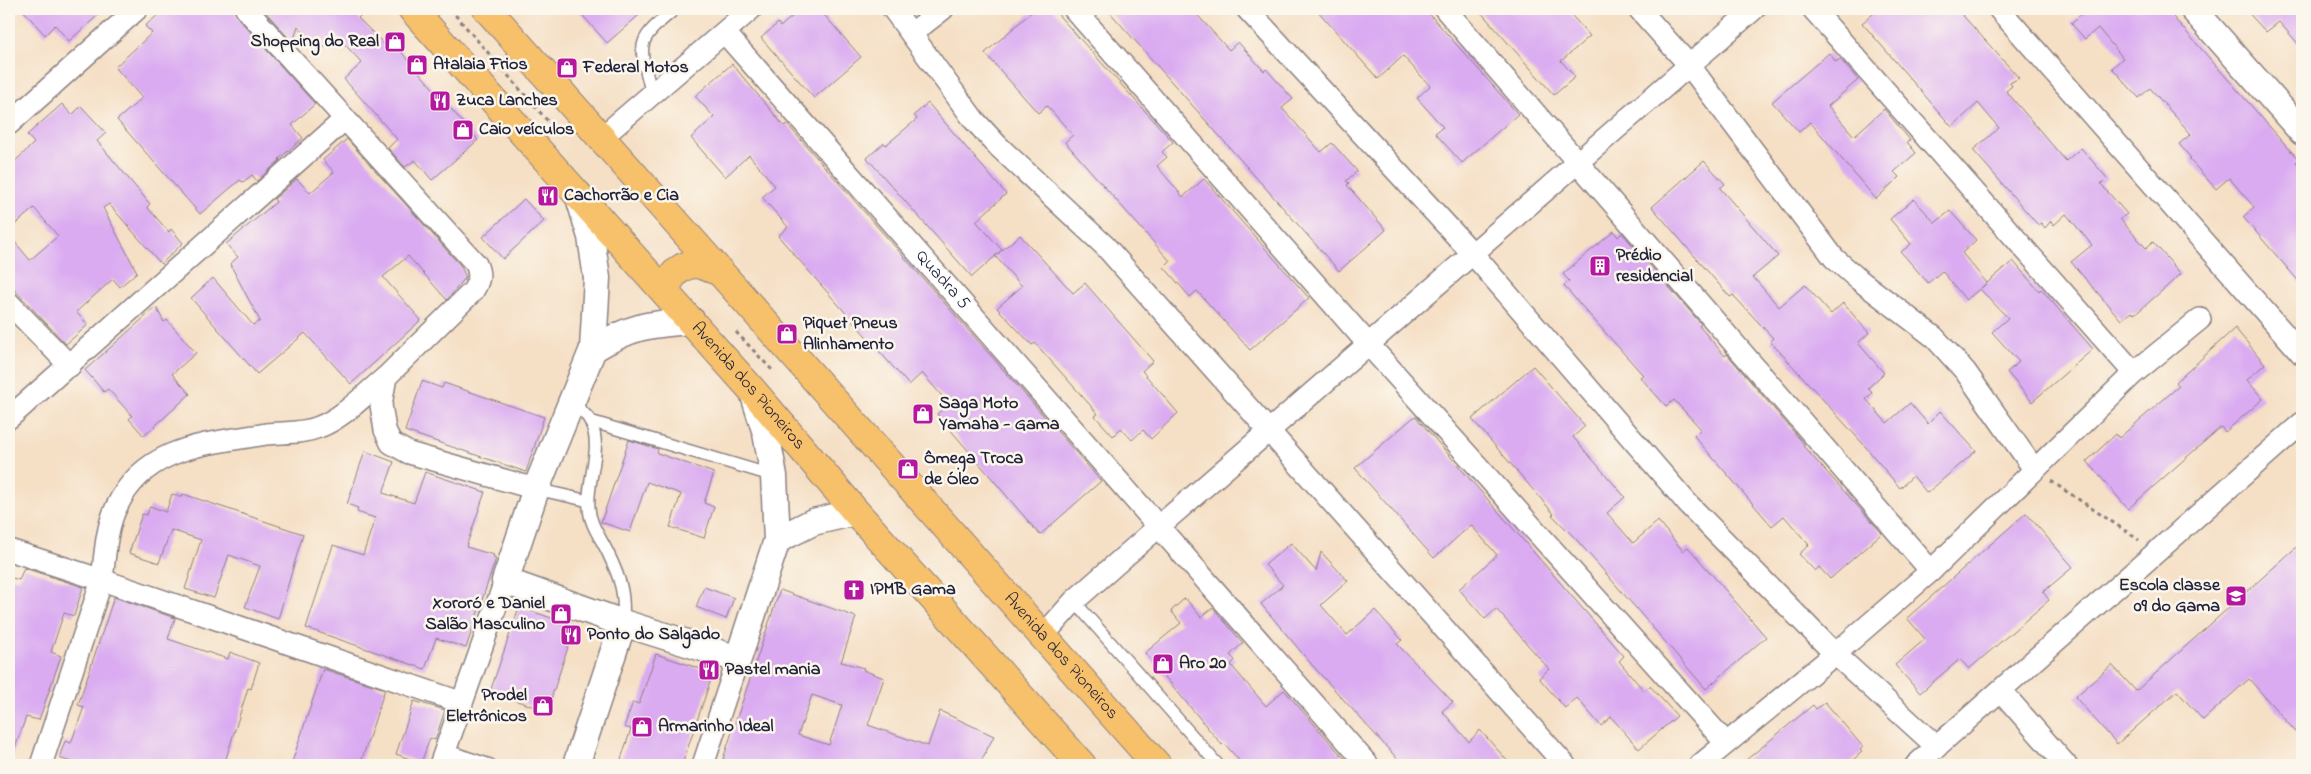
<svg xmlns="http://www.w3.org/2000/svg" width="2311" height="774" font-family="'Indie Flower',sans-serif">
  <rect width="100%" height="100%" fill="#fbf7ec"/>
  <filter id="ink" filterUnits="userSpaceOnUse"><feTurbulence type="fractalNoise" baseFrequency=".02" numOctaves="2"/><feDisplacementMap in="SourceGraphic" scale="10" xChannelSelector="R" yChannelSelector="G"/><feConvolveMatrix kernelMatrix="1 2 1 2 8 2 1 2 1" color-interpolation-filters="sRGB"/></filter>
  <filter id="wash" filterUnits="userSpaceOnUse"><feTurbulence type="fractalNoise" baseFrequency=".0096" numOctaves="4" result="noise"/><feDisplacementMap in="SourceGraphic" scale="20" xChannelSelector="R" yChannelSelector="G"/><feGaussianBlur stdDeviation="1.12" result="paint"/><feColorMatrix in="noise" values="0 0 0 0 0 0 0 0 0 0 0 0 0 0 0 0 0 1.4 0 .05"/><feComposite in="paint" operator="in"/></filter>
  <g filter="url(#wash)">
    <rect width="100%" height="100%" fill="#f5dfc5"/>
    <g id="blocks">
      <path fill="#daabf1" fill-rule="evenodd" d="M22,9H105L69,41L55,25L45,35Z
        M165,9H234L237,17L315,104L292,125L303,138L279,159L280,160L257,181L252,175L243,182L240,180L200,214L117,120L142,98L115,67L152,33L145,26Z
        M263,9H368L358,18L384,44L390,39L478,140L432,180L415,160L405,167L388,148L397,139L344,79L362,63L337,36L320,51L298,26L293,43Z
        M577,9H646L607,43Z
        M801,9H819L861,57L814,98L761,38L778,23L780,27Z
        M1035,9H1053L1173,142L1162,152L1167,157L1157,166L1183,197L1204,179L1309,298L1250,350L1197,291L1190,297L1164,267L1170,261L1065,142L1073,135L1047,106L1038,113L985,53Z
        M1107,9H1192L1229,50L1238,42L1264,71L1266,69L1293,99L1282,108L1321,152L1332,143L1357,171L1346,181L1349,183L1347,185L1386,230L1339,271Z
        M1316,9H1425L1518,114L1462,163L1435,133L1443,127L1417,98L1430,86L1403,56L1378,79Z
        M1478,9H1566L1590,36L1561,61L1575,77L1554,95Z
        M1879,9H1957L2019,78L2010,83L2012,86L2006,91L2066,161L2081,148L2107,178L2101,184L2127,214L2120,219L2146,248L2153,242L2181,274L2139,311L2134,314L2131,312L2121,320L2071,262L2092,245L2066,214L2054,225L2051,221L2045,228L2041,223L2038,225L1973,150L1999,128L1978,103L1952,127L1862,23Z
        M2082,9H2166L2299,160L2296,162L2302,169V285L2243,217L2254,207L2229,178L2216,189L2189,159L2191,158L2179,144L2191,134L2150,88L2139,98L2112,68L2123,58L2098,28L2085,39L2071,23L2084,12Z
        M2245,9H2302V48L2279,22L2266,32Z
        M1829,53L1836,62L1840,59L1858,80L1828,106L1854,136L1884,109L1910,140L1907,142L1916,153L1894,172L1899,177L1876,199L1810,122L1799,132L1772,102Z
        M732,64L784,126L787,124L1101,481L1040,535L937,414L949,404L922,373L909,385L778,236L788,227L762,197L775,186L749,155L725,177L691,138L714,117L695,96Z
        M928,103L1006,194L976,221L1002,250L972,277L867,158L884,143L886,145L917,119L914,115Z
        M62,104L72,115L81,106L106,133L97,141L150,204L147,207L169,232L171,229L183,243L161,264L109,204L103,208L137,272L120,287L113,279L76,312L88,325L66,344L9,284V235L30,260L58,236L34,208L9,230V167L34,143L27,135Z
        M347,139L460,265L466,277L447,300L408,256L383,277L421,320L351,384L305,333L257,374L191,298L213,278L253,325L260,321L230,264L238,257L226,244L276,202L274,199L297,179L310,193L334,172L323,160Z
        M1704,161L1725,184L1720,188L1778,256L1753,277L1779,307L1805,285L1831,314L1843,303L1869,333L1858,343L1884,373L1868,388L1872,393L1866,399L1887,423L1910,403L1928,424L1940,411L1976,451L1927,493L1913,476L1900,488L1864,445L1770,341L1773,338L1733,295L1730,297L1652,207Z
        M524,199L544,221L503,259L483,237Z
        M1914,199L1935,223L1950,211L1976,240L1962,253L1987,283L1966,300L1942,271L1928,283L1901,252L1911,244L1890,219Z
        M1614,231L1618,237L1622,233L1701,324L1699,326L1725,356L1727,354L1804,444L1803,446L1882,533L1830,579L1819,567L1815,571L1799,554L1809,545L1784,516L1772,526L1694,436L1701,429L1674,400L1666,406L1640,377L1643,375L1564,286L1569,281L1563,274Z
        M1020,235L1073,293L1085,283L1153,361L1142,371L1178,413L1151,439L1143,430L1132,440L1121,428L1113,436L1095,416L1098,414L1035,343L1032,345L997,308L1022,286L995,256Z
        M2013,261L2039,291L2041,289L2093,349L2032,402L2007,372L2019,362L1992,332L2008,318L1980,289Z
        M156,307L164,322L167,320L196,353L172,374L190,394L144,436L129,419L132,416L108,389L104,392L85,370Z
        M2235,328L2265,364L2247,380L2263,399L2225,432L2221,427L2128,509L2087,461L2116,434L2119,438L2179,386L2176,382Z
        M1533,366L1585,426L1573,437L1625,497L1607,513L1633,543L1658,521L1683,551L1688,547L1766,637L1706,689L1576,539L1552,515L1554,514L1472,419Z
        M422,381L442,388L444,383L544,417L526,472L405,431Z
        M1415,416L1624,656L1619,661L1644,691L1650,686L1677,716L1639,749L1611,717L1601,726L1577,698L1565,708L1539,678L1549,669L1506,620L1496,609L1485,619L1459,589L1497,555L1471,525L1434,558L1355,468Z
        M629,440L658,449L657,453L714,473L704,503L714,507L704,538L670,527L681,494L647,482L630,532L601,522Z
        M365,451L394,462L383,493L414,503L425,472L485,492L466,547L494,555L493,557L496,558L466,648L436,638L425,669L306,628L333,545L363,555L375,518L357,512L358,508L347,504Z
        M172,494L182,497L183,494L303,534L278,619L245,607L260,566L229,555L214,598L185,589L201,540L171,530L159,563L129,553L142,514L147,515L150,506L166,512Z
        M2026,513L2073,567L2043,592L2049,600L1989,652L1969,669L1960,659L1920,693L1895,665L1925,639L1907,618Z
        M2302,542V739L2249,679L2203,720L2177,691L2117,744L2075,697L2112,665L2136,691Z
        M1291,543L1316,571L1321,552L1348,581L1321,605L1347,635L1375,610L1402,640L1397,644L1453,702L1442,711L1469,742L1480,730L1511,765H1403L1312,665L1261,604L1283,585L1265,565Z
        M24,568L83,587L74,616L64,613L51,652L61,656L39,720L26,717L11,759H9V577L19,580Z
        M704,587L734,598L726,619L696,607Z
        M780,590L856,617L841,662L864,668L863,670L884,678L868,725L928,746L940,711L994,736L979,765H741L723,759ZM812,695L842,705L829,745L798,735Z
        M114,597L175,618L168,639L228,659L230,652L259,663L251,689L248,688L224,765H202L188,761L187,765H81L59,758L65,741L71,743L84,707L78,705Z
        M1185,598L1201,617L1213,608L1243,643L1230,655L1235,660L1231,665L1266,706L1284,690L1350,765H1243L1224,743L1222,745L1145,653L1181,623L1171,611Z
        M519,607L575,626L547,711L490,692Z
        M656,654L713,673L682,765H619L631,729L624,727L633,702L639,704Z
        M323,669L385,689L360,765H291Z
        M414,701L445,710L435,740L430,738L421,763L396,754Z
        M1825,702L1863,747L1860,750L1862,752L1847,765H1740L1813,705L1816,709Z"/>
    </g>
  </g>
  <g filter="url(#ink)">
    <use href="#blocks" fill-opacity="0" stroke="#8c8080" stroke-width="1"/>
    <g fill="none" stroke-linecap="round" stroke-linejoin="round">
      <g stroke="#8c8080" stroke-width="14">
        <path id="service" d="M652,95C640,44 632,44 675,9
          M572,402C577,408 587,414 590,421C604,448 586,480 589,508C590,525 601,538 608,553C621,580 625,593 623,623
          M590,421L774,476
          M536,489L589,501
          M1074,601L1218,765
          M445,750L490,765"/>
      </g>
      <g stroke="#8c8080" stroke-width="24">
        <g id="minor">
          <path d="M246,9L476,264C481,275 479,281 473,291L386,377L381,405L385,430L391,443L409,453L536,489"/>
          <path d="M893,9L974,120L998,146L1105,246L1565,765"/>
          <path d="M1074,9L1369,345L1725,742"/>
          <path d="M1247,9L1473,254L1688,504L1835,654L1937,747"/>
          <path d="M1445,9L1931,571"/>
          <path d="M1639,9L1689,65L1834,258L1858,279L1934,337L1965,371L2034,469"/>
          <path d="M1813,9L2134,373"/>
          <path d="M1999,9L2302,354"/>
          <path id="s1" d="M725,33L1368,765"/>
          <path d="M912,33L943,9"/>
          <path d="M9,124L137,9"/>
          <path d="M601,138L751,9"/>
          <path d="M9,303L70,366"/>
          <path d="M386,377C365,394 343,418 319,427C302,434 284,432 266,434C208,444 146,445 117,506C106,527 105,556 102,580L460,702"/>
          <path d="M9,418L345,119"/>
          <path d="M9,550L102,580L41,765"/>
          <path d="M1042,637L1074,601L1157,528L1754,9"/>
          <path d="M2001,691L2066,765"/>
          <path d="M440,765L505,581"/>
          <path d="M703,765L738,659"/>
          <path d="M1700,765L1835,654L1931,571L2134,373L2200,319"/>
          <path d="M1916,765L2302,423"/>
        </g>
      </g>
      <g stroke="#8c8080" stroke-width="29">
        <path id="tertiary" d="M2193,9L2302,132
          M578,194L591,237L597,278L593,349L536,489L505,581L623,623L738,659L777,540L774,476L766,433L753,392
          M593,349C632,326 648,324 692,321
          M777,540L813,522L856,512
          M576,765L623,623"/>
      </g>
      <g stroke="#8c8080" stroke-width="30">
        <g id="primary">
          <path id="s2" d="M412,9L753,391L856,512L1082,765"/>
          <path id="s3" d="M487,9L1157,765"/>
          <path d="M665,292C669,278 678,265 695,264C701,264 711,269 718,271"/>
        </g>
      </g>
      <path stroke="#8c8080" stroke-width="3" stroke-dasharray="4 4" stroke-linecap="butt" d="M450,9L559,134
        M736,332L773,371
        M2051,481L2139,540"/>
      <use href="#service" stroke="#fff" stroke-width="11"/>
      <use href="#minor" stroke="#fff" stroke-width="21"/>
      <use href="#tertiary" stroke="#fff" stroke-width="26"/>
      <use href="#primary" stroke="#f7c06b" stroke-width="28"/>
    </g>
  </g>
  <defs>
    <g id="shop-square" transform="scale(1.125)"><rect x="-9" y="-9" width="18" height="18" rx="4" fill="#b5179e" stroke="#fbf7ec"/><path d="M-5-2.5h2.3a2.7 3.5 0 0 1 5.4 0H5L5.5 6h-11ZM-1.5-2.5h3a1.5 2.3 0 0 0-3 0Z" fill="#fff"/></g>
    <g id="restaurant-square" transform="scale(1.125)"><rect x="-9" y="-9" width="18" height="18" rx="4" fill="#b5179e" stroke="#fbf7ec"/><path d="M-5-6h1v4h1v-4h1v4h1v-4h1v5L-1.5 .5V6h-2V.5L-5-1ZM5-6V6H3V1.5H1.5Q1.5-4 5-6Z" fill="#fff"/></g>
    <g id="building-square" transform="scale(1.125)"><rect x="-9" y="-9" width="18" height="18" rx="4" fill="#b5179e" stroke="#fbf7ec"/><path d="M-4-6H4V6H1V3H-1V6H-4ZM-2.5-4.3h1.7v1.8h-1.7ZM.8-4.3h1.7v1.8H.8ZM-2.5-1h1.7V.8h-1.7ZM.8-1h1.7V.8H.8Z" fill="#fff"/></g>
    <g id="church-square" transform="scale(1.125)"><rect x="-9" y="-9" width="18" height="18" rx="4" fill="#b5179e" stroke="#fbf7ec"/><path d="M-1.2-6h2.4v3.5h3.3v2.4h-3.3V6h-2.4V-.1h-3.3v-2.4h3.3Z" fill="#fff"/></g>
    <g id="school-square" transform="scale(1.125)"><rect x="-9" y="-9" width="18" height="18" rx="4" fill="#b5179e" stroke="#fbf7ec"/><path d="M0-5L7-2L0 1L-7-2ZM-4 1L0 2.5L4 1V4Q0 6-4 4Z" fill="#fff"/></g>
  </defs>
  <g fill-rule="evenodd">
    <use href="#shop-square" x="395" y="42"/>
    <use href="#shop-square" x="417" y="65"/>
    <use href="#shop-square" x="567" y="68"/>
    <use href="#restaurant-square" x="440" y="101"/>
    <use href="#shop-square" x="463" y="130"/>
    <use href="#restaurant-square" x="548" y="196"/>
    <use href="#building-square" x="1600" y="266"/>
    <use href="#shop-square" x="787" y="334"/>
    <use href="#shop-square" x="923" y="414"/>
    <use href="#shop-square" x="908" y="469"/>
    <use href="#church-square" x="854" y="590"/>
    <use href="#school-square" x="2236" y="596"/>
    <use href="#shop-square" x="561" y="614"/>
    <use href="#restaurant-square" x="571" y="635"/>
    <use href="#shop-square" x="1163" y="664"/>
    <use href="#restaurant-square" x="709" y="670"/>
    <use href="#shop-square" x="543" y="706"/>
    <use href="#shop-square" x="642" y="727"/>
  </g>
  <g text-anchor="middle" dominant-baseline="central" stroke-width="5" stroke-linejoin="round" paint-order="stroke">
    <g font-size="18" font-weight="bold" fill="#22223b" stroke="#fbf7ec" text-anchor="start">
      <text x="379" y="42" text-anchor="end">Shopping do Real</text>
      <text x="433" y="65">Atalaia Frios</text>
      <text x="583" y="68">Federal Motos</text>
      <text x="456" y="101">Zuca Lanches</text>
      <text x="479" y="130">Caio veículos</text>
      <text x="564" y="196">Cachorrão e Cia</text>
      <text x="1616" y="256">Prédio<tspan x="1616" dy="21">residencial</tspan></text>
      <text x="803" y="324">Piquet Pneus<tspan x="803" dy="21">Alinhamento</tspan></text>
      <text x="939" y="404">Saga Moto<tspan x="939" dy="21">Yamaha - Gama</tspan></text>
      <text x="924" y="459">Ômega Troca<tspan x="924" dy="21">de Óleo</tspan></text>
      <text x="2220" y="586" text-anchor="end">Escola classe<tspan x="2220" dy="21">09 do Gama</tspan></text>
      <text x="870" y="590">IPMB Gama</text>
      <text x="545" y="604" text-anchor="end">Xororó e Daniel<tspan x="545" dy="21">Salão Masculino</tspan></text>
      <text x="587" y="635">Ponto do Salgado</text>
      <text x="1179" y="664">Aro 20</text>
      <text x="725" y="670">Pastel mania</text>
      <text x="527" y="696" text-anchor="end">Prodel<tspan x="527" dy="21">Eletrônicos</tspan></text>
      <text x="658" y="727">Armarinho Ideal</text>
    </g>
    <g font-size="18" fill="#22223b" stroke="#fbf7ec">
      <text stroke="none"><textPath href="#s1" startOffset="329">Quadra 5</textPath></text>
      <text stroke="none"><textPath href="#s2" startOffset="505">Avenida dos Pioneiros</textPath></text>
      <text stroke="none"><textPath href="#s3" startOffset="865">Avenida dos Pioneiros</textPath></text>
    </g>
  </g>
  <rect width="2311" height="774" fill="none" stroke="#fbf7ec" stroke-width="30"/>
</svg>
